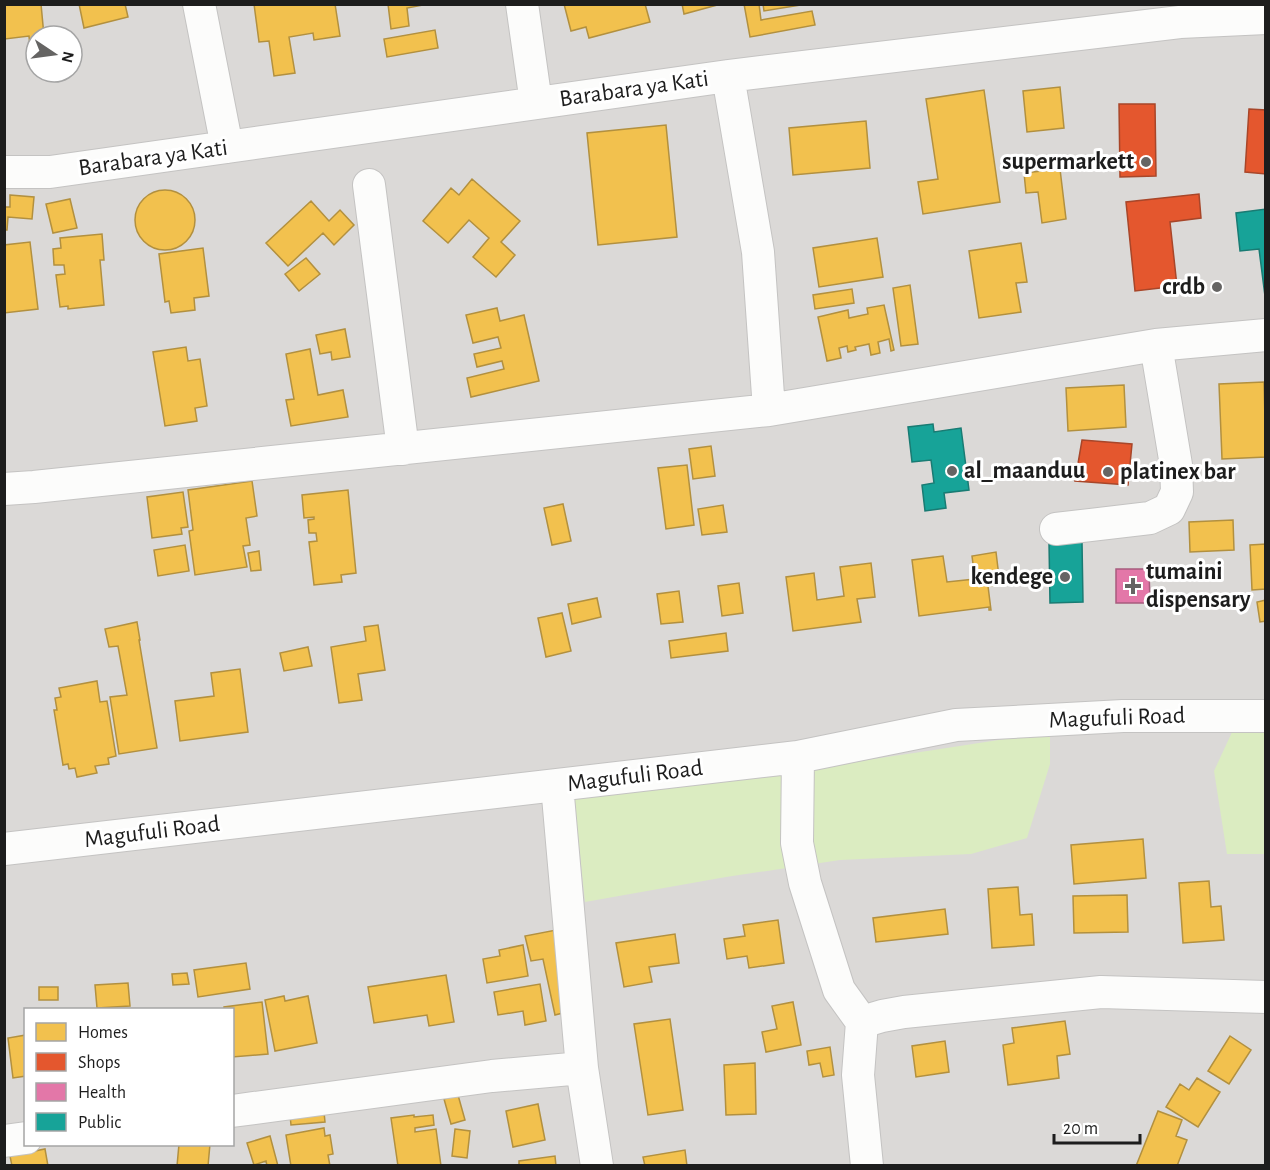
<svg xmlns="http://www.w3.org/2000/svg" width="1270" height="1170" font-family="'Alegreya Sans',sans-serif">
  <rect width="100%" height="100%" fill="#ece9e6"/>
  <path fill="#dbd9d7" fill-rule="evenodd" d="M5,5H1265V1165H5ZM36,36H72V72H36ZM26,1010H232V1144H26Z"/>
  <path fill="#dbecc1" d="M1265,729V854H1227L1214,771L1233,730Z
    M1050,732V764L1027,838L971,854L840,860L726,877L585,902L574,798C733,782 892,756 1050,732Z"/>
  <path fill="#f2c14e" stroke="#b2903f" stroke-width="1.5" d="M4,4H41L44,36H36V46L30,47L29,36L5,39Z
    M79,4H125L128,17L84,28Z
    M254,4H335L340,36L314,40L313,33L289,37L295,73L274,76L269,41L259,42Z
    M388,4H428L407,8L409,26L391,29Z
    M564,4H645L650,22L589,38L586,27L571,31Z
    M682,4H721L684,14Z
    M744,4H759L761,20L812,11L815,25L750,37Z
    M763,4H800V5L764,11Z
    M435,30L438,48L387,57L384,39Z
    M1060,87L1064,128L1027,132L1023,91Z
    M984,90L1000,202L923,214L918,182L938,179L926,99Z
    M866,121L870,168L793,175L789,128Z
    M666,125L677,237L598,245L587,133Z
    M1060,169L1066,219L1042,223L1038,192L1026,193L1024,173Z
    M472,179L520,221L501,242L515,255L496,277L473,257L489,238L469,220L448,243L423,221L451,188L459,195Z
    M135 220a30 30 0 1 1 60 0a30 30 0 1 1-60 0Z
    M10,195L34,197L32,219L8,217L7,230H4V207H10Z
    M70,199L77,228L53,233L46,204Z
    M311,201L329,221L340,210L354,225L334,245L323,233L288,266L266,243Z
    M102,234L104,260H100L104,305L68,309V306L60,307L56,275L65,274L64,265H54L53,249L61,248L60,238Z
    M877,238L883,277L819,287L813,248Z
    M30,242L38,309L4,313V245Z
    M1021,243L1027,282L1016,283L1021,312L979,318L969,251Z
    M203,248L209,296L194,298L195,310L171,313L169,301L165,302L159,254Z
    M306,258L320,274L299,291L285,274Z
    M910,285L918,344L901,346L893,288Z
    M852,289L854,303L815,309L813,295Z
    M884,305L894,350L891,351L889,339L878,342L880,353L871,355L869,344L855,347L856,350L848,352L847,346L839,348L841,358L827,361L818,317L848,310L849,318L868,314L867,308Z
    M497,308L500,321L524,315L539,381L471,397L467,378L504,369L502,361L477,367L474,354L501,348L498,337L473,343L466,315Z
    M345,329L350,357L332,360L331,352L320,354L316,335Z
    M186,347L188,361L200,359L207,406L195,408L197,421L165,426L153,352Z
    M310,349L318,395L343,390L348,417L291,426L286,400L294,399L286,354Z
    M1264,382L1266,457L1222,459L1219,384Z
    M1124,385L1126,427L1068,431L1066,388Z
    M711,446L715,476L693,479L689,449Z
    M687,465L694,525L666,529L658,468Z
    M252,481L257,516L246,518L250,545L243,546L247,567L195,575L189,531L193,530L188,490Z
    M348,490L356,573L341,575L342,582L314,585L309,542L317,541L316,533H309L308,520L314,519V517L304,518L302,495Z
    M183,492L188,527L181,528L182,534L152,538L147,497Z
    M563,504L571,541L552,545L544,508Z
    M723,505L727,532L702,535L698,509Z
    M1233,520L1234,550L1190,552L1189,522Z
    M1266,544V589L1252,590L1250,545Z
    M185,545L189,571L158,576L154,550Z
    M259,551L261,570L251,571L248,553Z
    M996,552L1000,585L988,586L991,610H989V607L919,616L912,560L943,556L947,582L975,579L972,556Z
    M871,563L875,597L857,599L861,622L793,631L786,577L814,573L817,600L844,596L840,567Z
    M739,583L743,613L722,616L718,586Z
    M679,591L683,622L661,624L657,594Z
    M597,598L601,617L572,624L568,604Z
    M1266,600V621L1260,622L1257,602Z
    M562,613L571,651L546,657L538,618Z
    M137,622L140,640H139L157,748L119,754L110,697L127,695L118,646L109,647L105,629Z
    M378,625L385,670L358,674L362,700L339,703L331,647L366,641L364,627Z
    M726,633L728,651L671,658L669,641Z
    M308,647L312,666L284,671L280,653Z
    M240,669L248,732L180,741L175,701L214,696L211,673Z
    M97,681L100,702L107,701L116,756L108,758L109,764L95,766L97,773L77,777L75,768L69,769L68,764L63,765L54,710H57L55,698L61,697L59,688Z
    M1143,839L1146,878L1074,884L1071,845Z
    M1209,881L1211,907L1221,906L1224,940L1183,943L1179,883Z
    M1018,887L1020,915L1032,914L1034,945L992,948L988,889Z
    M1127,895L1128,932L1074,933L1073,896Z
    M945,909L948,934L876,942L873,918Z
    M778,920L784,963L749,968L747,956L727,959L724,939L745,936L743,925Z
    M556,930L574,1010L555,1015L543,959L531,961L525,936Z
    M675,934L679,963L649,967L652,982L624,987L616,943Z
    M523,945L528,976L487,983L483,959L500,956L499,950Z
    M246,963L250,989L198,997L194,970Z
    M187,973L189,984L173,985L172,974Z
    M446,975L454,1022L429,1026L427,1015L374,1023L368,987Z
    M128,983L130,1006L97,1008L95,985Z
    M540,984L546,1021L525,1025L523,1011L498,1015L494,992Z
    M39,987H58V1000H39Z
    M284,996L285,1001L308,996L317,1043L275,1051L265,1000Z
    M262,1002L268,1054L232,1057V1010H224V1007Z
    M793,1002L801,1045L766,1052L762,1032L777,1029L772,1006Z
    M670,1019L683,1110L648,1115L634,1024Z
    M1065,1021L1070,1054L1057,1056L1059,1078L1008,1085L1003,1045L1014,1043L1012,1028Z
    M26,1035V1076L13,1078L8,1038Z
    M1230,1036L1251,1050L1229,1084L1208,1071Z
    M945,1041L949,1072L916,1077L912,1046Z
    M830,1047L834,1075L823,1077L820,1063L809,1065L807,1051Z
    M755,1063L756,1114L726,1115L724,1065Z
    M1197,1078L1220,1092L1198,1127L1166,1107L1180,1084L1189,1090Z
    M458,1095L465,1120L451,1124L444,1099Z
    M538,1104L545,1140L513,1147L506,1111Z
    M1158,1111L1182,1120L1176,1136L1187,1140L1177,1166H1136Z
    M324,1112L325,1122L291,1125L290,1115Z
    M414,1115V1117L433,1115L434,1125L415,1128V1132L436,1129L441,1166H398L391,1118Z
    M324,1128L325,1136L330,1135L333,1154L328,1155L330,1166H291L286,1135Z
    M455,1129L470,1131L467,1158L452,1156Z
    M270,1136L278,1166H267L266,1161L254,1165L247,1143Z
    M179,1144H210L208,1166H177Z
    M45,1149L48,1166H12L10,1156Z
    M685,1150L687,1166H645L643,1157Z
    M555,1156L556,1166H519V1161Z"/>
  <path fill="#e4572e" stroke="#a84629" stroke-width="1.5" d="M1119,104H1155L1156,176L1120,177Z
    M1249,109L1266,110V174L1245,172Z
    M1199,194L1201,218L1170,222L1177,286L1135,291L1126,202Z
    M1082,440L1132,444L1128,485L1075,481Z"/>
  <path fill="#e377a8" stroke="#a85c7e" stroke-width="1.5" d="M1116,569H1149L1150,603H1116Z"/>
  <path fill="#17a398" stroke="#197b73" stroke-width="1.5" d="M1266,209V304L1259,249L1240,251L1236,213Z
    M933,424L934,432L961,428L969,490L944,493L946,508L925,511L922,485L934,483L931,460L912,462L908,427Z
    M1049,542H1082L1083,602L1050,603Z"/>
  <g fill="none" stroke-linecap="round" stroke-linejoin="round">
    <g stroke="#c4c3c2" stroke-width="34">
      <path id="minor" d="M199,4L227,147
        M522,4L536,103
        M728,76L758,252L769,410
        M4,172H50L728,76L1180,22L1266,18
        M369,185L403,449
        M4,489L34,487L769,410L1156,345L1266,335
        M1056,529L1150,518L1169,509L1177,492L1176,465L1156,345
        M798,757L797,843L805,883L839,990L862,1022L882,1016L904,1012L1101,992L1266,997
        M557,785L582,1068L597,1166
        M4,849L798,757L956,725L1123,716H1266
        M862,1022L858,1075L867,1166
        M232,1111L492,1076L582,1068
        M4,1141L26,1138"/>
    </g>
    <use href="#minor" stroke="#fcfcfb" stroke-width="32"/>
  </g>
  <g fill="#656463" stroke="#fff" stroke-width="2">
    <circle cx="1146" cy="162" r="6"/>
    <circle cx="1217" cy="287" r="6"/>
    <circle cx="952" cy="471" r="6"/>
    <circle cx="1108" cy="472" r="6"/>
    <circle cx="1065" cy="577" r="6"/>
    <path d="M1130 577h6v6h6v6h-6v6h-6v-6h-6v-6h6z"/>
  </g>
  <g text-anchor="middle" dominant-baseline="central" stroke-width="6" stroke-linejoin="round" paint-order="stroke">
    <g font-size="24" fill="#1d1d1d" stroke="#fff">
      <text transform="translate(634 89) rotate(-8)">Barabara ya Kati</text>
      <text transform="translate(153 158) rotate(-8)">Barabara ya Kati</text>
      <text transform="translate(1117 718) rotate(-2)">Magufuli Road</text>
      <text transform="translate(635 776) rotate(-7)">Magufuli Road</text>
      <text transform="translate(152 832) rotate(-7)">Magufuli Road</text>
    </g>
    <g font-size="24" font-weight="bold" fill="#1d1d1d" stroke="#fff" text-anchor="end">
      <text x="1134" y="162">supermarkett</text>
      <text x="1205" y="287">crdb</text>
      <text x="964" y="471" text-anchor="start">al_maanduu</text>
      <text x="1120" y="472" text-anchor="start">platinex bar</text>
      <text x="1146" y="572" text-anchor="start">tumaini<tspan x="1146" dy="28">dispensary</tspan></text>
      <text x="1053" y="577">kendege</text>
    </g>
  </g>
  <rect width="1270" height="1170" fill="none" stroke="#1d1d1d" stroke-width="12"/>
  <rect x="24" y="1008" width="210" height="138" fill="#ffffff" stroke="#a5a5a5" stroke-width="1.5"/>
  <rect x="36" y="1023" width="30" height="18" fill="#f2c14e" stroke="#a5a5a5" stroke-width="1.5"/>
  <text x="78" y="1038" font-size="18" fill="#1d1d1d">Homes</text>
  <rect x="36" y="1053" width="30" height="18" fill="#e4572e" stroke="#a5a5a5" stroke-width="1.5"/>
  <text x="78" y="1068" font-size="18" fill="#1d1d1d">Shops</text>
  <rect x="36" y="1083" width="30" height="18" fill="#e377a8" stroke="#a5a5a5" stroke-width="1.5"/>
  <text x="78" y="1098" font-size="18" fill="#1d1d1d">Health</text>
  <rect x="36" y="1113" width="30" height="18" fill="#17a398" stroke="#a5a5a5" stroke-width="1.5"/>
  <text x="78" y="1128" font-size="18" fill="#1d1d1d">Public</text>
  <g transform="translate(54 54) rotate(103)"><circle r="28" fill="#ffffff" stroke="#a5a5a5" stroke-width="1.5"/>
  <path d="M0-4.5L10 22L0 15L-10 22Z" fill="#656463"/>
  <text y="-9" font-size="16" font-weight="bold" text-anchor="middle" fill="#1d1d1d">N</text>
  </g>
  <path d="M1054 1134v9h86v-9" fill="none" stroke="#1d1d1d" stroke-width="3"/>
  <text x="1063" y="1134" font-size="18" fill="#1d1d1d" stroke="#ffffff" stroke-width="4.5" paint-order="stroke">20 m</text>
</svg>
